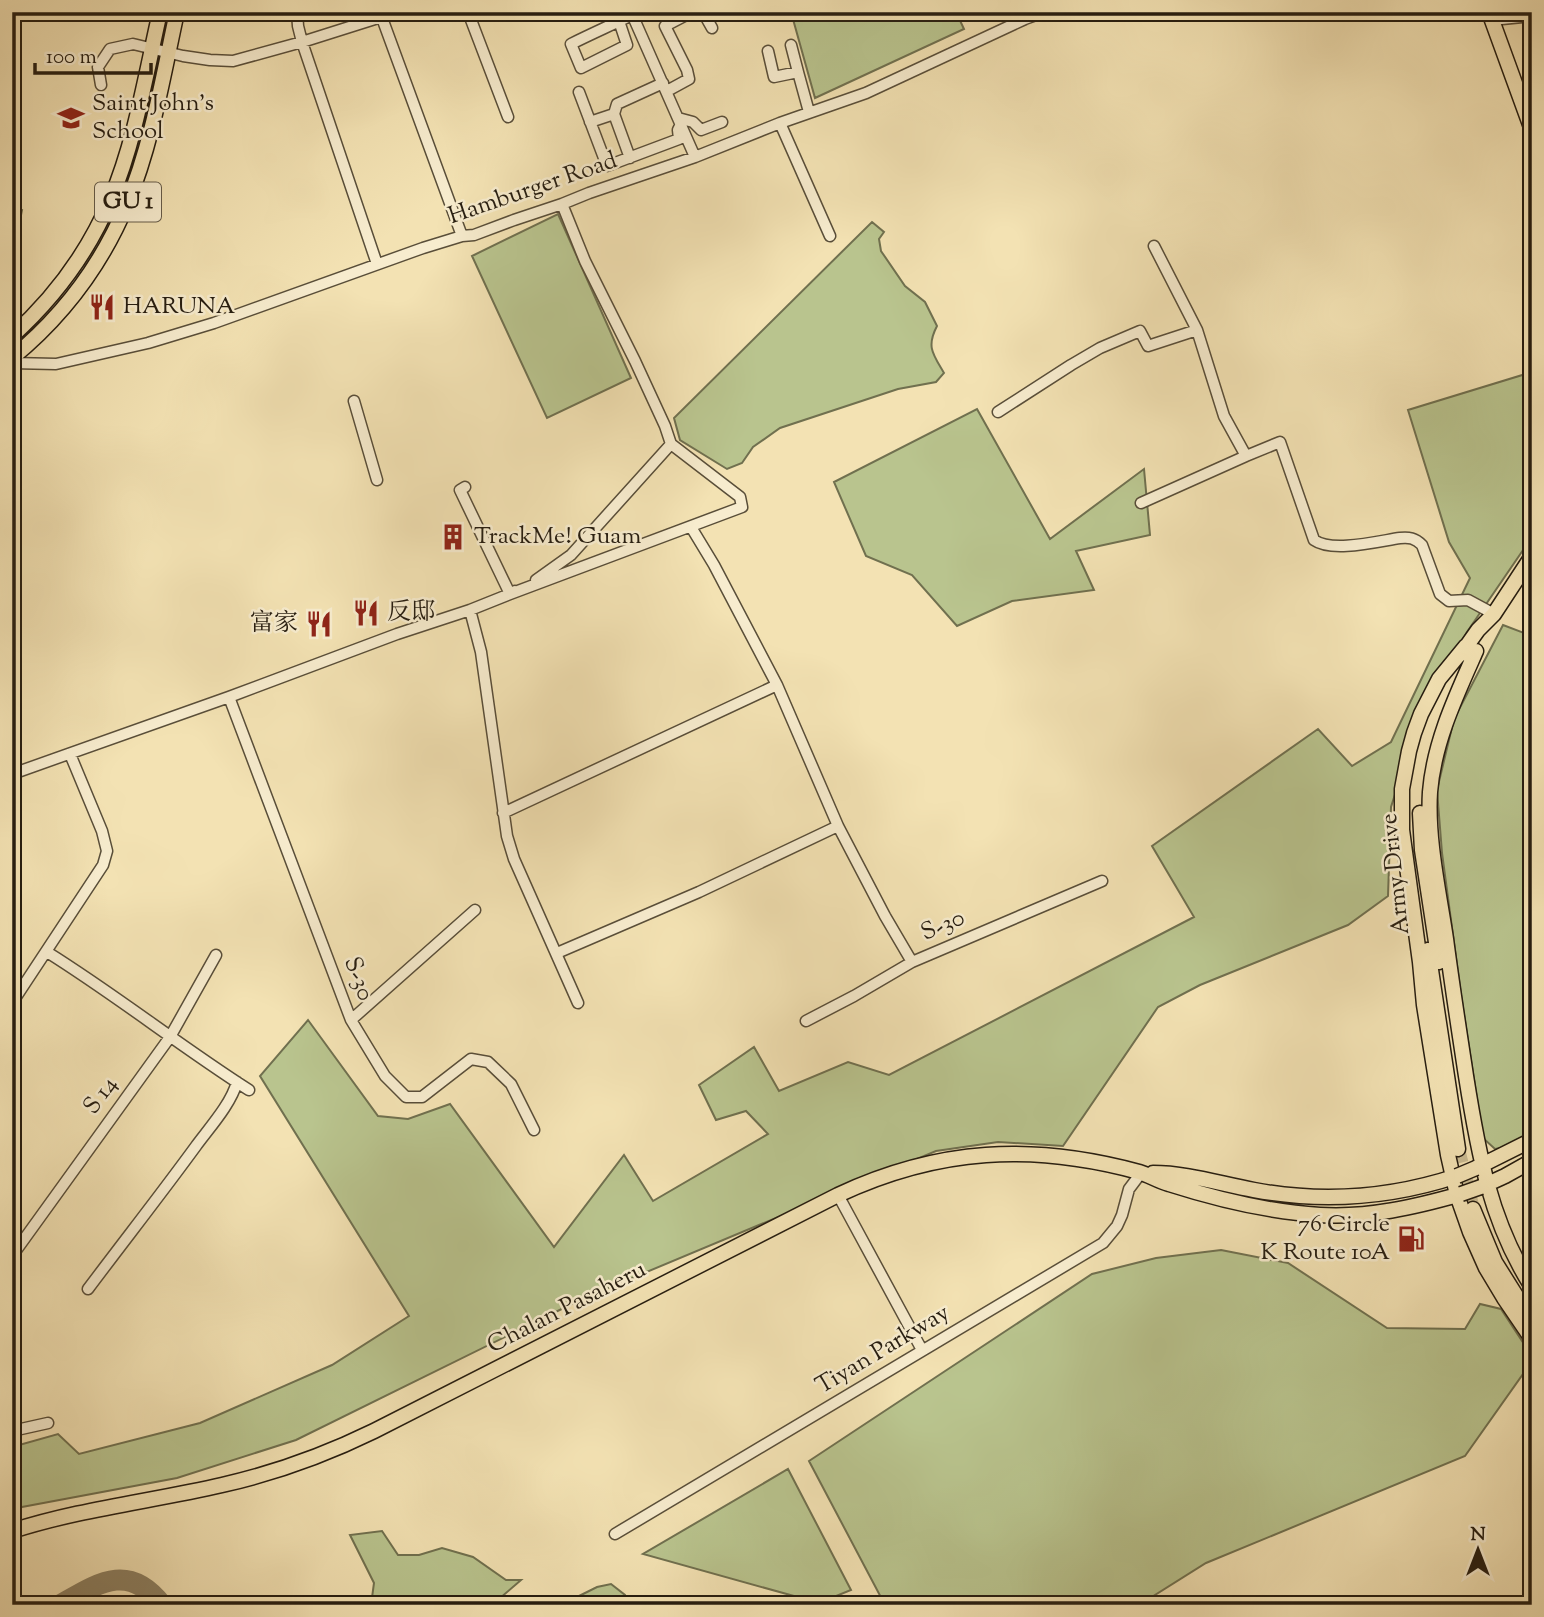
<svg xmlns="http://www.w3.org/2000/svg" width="1544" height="1617" font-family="'Sorts Mill Goudy','Noto Serif SC',serif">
  <rect width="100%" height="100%" fill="#f3e2b3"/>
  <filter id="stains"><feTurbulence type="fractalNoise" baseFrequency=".00286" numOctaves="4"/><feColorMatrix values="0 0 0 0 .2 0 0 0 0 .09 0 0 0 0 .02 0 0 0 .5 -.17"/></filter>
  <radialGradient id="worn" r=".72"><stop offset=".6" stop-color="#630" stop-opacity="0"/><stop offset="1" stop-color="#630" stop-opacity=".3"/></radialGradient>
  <path fill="#b9c48e" stroke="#70704f" stroke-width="2" d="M791,12H956L964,29L815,98Z
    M12,208L22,210L12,261Z
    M558,214L631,378L547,418L472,256Z
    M872,222L884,232L879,239L881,251L905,286L925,302L937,326C926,347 933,354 944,373L936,382L898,389L780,428L753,447L742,463L727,469L680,440L674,418Z
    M1532,372V537L1467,632L1418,723L1391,807L1388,896L1348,925L1200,985L1158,1007L1063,1146L998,1142L936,1151L582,1299L296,1440L177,1478L22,1507L12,1511V1447L58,1434L79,1454L200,1423L332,1365L409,1316L260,1076L308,1020L378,1116L408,1119L450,1104L554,1247L624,1155L653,1201L768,1134L746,1111L716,1120L699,1085L754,1047L779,1091L848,1062L889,1075L1194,917L1152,846L1318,729L1352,766L1391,742L1470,578L1449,542L1408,410Z
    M977,409L1050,539L1144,469L1150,535L1076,551L1094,590L1012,601L957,626L912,575L866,556L834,482Z
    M1503,625L1532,636V1134L1517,1145L1495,1149L1483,1138L1461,995L1442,853L1437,790L1454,719Z
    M1221,1250L1288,1263L1387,1328L1465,1329L1480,1304L1501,1309L1524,1344L1528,1367L1465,1456L1206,1563L1139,1605H1045L1031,1596L1003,1605H885L809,1461L1092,1274L1156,1258Z
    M788,1469L851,1590L819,1603L643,1554Z
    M382,1531L398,1555H419L442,1548L473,1557L506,1580H521L492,1605H371L374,1583L350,1535Z
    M611,1584L625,1595L630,1605H561L597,1587Z"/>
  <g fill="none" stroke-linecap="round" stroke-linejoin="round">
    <path stroke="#8c8062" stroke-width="21" d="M60,1605C97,1584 128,1561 162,1605"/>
    <path stroke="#cabb92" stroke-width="14" stroke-dasharray="14 7" stroke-linecap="butt" d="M1458,1149L1473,1209"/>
    <g stroke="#594e39" stroke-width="13">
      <path id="minor" d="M297,12L298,26L302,42L377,264
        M468,12L508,117
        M631,12L695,157
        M703,12L712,28
        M382,18L462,236
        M1492,20L1532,16
        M619,21L627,45L581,68L571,44C593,33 616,23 638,12
        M791,45L798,72
        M768,51L774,77L798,72L809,112
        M101,85L98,67L110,49L133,44L183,56L210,60L233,61L302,42L397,12
        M667,91L689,79L687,70L665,26L692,12
        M579,92L607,166L679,139L678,130L681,124
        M614,114L617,104L663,83
        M678,118L693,122L701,130L722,122
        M590,122L614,114L630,158
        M780,123L830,236
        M1154,246L1197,330L1224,416L1246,456L1280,442L1314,540C1332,553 1379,541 1400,538C1409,537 1415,538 1422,545L1440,594L1449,601L1468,600L1494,614
        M12,363L56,364L148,343L214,323L423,248L462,236L474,235L514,220L562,204L589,193L695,157L780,123L866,93L1025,19L1039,14L1054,12
        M354,401L377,480
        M998,412L1071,365L1100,348L1140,331L1148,346L1197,330
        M465,487L460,490L510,594L515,591
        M1141,503L1246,456
        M691,527L714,565L777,685L838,826L885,916L912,962
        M536,580L571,555L671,444
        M470,610L481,652L507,836L514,859L578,1003
        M229,697L351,1020L385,1076L406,1097H422L471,1059L488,1062L511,1084L534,1130
        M12,774L229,697L397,634L470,610L510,594L742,507L740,497L671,444L665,426L635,361L585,261L562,204
        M503,813L777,685
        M47,952C116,995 180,1046 249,1090
        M557,953L699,892L838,826
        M12,1003L103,865L107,851L102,831L70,754
        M351,1020L475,910
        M806,1021L854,996L912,962L1102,881
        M838,1195L922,1350
        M12,1256L170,1037L216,955
        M88,1289C124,1241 161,1194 196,1146C210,1127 231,1104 237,1082
        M12,1431L48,1423
        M615,1534L1103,1243L1117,1226L1122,1215L1129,1189L1141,1173"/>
    </g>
    <g stroke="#261d10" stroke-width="17">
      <path id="major" d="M1489,12L1532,130
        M12,336C54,298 89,251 111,198C135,142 146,73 160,12
        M12,358C62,317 102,264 127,204C152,144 163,76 177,12
        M1466,646L1439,679L1421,714L1414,733L1409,751L1402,789V830L1420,962L1424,1005L1448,1155L1457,1195L1470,1232L1486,1268L1504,1298L1532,1339
        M1476,651C1456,696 1434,742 1430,792C1427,839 1439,892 1446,939C1452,985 1459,1030 1466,1076C1478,1152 1490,1221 1532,1287
        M1461,654L1478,630L1494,614L1532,556
        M1420,813L1422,850L1439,962
        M1428,950L1458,1149
        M1476,1168L1532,1140
        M1153,1173C1187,1173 1221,1184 1254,1190C1323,1203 1390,1198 1457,1176
        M1481,1187L1505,1176L1532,1161
        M1473,1209L1495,1262L1532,1321
        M12,1531C80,1509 153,1501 222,1485C275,1473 325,1455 374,1431L838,1195C938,1148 1032,1143 1139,1172C1149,1175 1158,1181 1169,1184C1216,1199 1270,1212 1320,1215C1368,1218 1415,1207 1461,1194"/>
    </g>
    <use href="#minor" stroke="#f7ecce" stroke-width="10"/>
    <use href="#major" stroke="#f3e2b3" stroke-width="14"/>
    <g stroke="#261d10" stroke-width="17" stroke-linecap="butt">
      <path id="major-bridge" d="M1457,1176L1476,1168
        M1461,1194L1481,1187"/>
    </g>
    <use href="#major-bridge" stroke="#f3e2b3" stroke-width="14"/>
  </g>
  <defs>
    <g id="school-bare" transform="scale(2.1)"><path d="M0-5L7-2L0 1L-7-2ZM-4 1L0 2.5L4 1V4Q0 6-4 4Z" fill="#8f2418" stroke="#f7ecce" stroke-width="2.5" paint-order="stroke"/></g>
    <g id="restaurant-bare" transform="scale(2.1)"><path d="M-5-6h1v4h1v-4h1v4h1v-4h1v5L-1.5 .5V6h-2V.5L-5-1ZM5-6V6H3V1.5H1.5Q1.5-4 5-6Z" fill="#8f2418" stroke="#f7ecce" stroke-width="2.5" paint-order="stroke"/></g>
    <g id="building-bare" transform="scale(2.1)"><path d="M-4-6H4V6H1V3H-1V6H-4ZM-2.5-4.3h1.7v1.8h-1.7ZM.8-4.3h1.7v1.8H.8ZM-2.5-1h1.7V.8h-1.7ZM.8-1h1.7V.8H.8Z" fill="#8f2418" stroke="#f7ecce" stroke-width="2.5" paint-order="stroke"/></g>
    <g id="fuel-bare" transform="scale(2.1)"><path d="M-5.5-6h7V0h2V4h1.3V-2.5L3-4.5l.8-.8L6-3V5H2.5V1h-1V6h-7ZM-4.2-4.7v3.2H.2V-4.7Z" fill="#8f2418" stroke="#f7ecce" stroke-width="2.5" paint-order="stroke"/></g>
  </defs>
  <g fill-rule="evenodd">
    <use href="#school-bare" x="71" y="118"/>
    <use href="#restaurant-bare" x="102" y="307"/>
    <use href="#building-bare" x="453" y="537"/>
    <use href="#restaurant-bare" x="366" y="613"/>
    <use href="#restaurant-bare" x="319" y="624"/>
    <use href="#fuel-bare" x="1411" y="1239"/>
  </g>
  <g text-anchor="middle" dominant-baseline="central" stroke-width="5" stroke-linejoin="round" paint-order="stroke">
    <rect fill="#f7ecce" stroke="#655b49" stroke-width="2" x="95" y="182.5" width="66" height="39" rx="5"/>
    <g font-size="23" font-weight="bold" fill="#261d10">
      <text x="128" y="202">GU 1</text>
    </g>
    <g font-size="24" fill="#261d10" stroke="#f7ecce" text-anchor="start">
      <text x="92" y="104">Saint John's<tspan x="92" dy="28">School</tspan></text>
      <text x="123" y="307">HARUNA</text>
      <text x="474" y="537">TrackMe! Guam</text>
      <text x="387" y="613">反邸</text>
      <text x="298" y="624" text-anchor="end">富家</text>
      <text x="1390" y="1225" text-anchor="end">76 Circle<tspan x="1390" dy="28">K Route 10A</tspan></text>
    </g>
    <g font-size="24" fill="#261d10" stroke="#f7ecce">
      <text transform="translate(533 189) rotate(-19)">Hamburger Road</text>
      <text transform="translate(1396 874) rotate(-96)">Army Drive</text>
      <text transform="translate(943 926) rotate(-23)">S-30</text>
      <text transform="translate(358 979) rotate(69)">S-30</text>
      <text transform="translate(101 1096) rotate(-54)">S 14</text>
      <text transform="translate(567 1308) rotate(-27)">Chalan Pasaheru</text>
      <text transform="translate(883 1350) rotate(-31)">Tiyan Parkway</text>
    </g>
  </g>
  <rect width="1544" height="1617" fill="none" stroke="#f3e2b3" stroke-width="42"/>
  <rect x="14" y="14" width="1516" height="1589" fill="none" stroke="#261d10" stroke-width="3.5"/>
  <rect x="21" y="21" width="1502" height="1575" fill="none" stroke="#261d10" stroke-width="2"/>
  <g transform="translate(1478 1550)" stroke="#f7ecce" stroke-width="5" paint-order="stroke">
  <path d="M0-5L12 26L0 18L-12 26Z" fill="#261d10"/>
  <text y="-10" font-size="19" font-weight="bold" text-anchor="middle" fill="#261d10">N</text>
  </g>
  <path d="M35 63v10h116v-10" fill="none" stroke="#261d10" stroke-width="3.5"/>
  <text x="46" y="63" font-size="21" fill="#261d10" stroke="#f7ecce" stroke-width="5" paint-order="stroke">100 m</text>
  <rect width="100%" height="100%" filter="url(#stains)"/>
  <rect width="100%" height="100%" fill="url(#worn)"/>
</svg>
